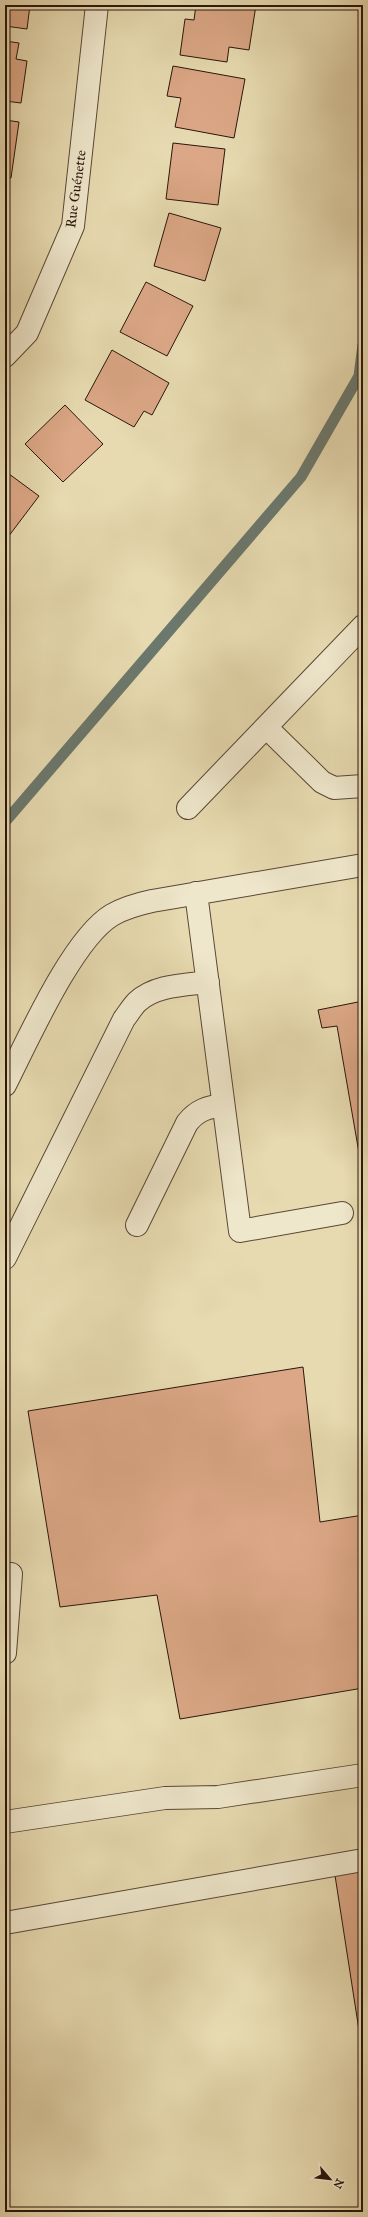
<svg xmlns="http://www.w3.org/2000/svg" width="368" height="2217" font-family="'IM FELL Great Primer',serif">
  <rect width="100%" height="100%" fill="#e7dab0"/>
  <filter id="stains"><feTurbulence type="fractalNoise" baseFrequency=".005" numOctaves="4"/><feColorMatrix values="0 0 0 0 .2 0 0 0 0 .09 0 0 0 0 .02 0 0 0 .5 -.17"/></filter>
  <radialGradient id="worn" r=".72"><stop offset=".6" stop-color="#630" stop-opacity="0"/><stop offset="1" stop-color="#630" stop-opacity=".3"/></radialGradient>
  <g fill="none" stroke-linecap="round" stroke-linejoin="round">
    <path stroke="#6b786d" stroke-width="11" d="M5,822L301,477L359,376L363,345"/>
  </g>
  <path fill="#dba786" stroke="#2a160c" d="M5,5H30L27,29L5,26Z
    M196,5H256L249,50L229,47L227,62L180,55L185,19L194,20Z
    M5,41L19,43L16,59L27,61L21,103L5,101Z
    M173,66L245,79L234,138L175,127L181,98L167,96Z
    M5,120L19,122L11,178L5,177Z
    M173,143L225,149L218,205L166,199Z
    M169,213L221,228L205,281L154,266Z
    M146,282L193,306L167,356L120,332Z
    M112,350L169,383L152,415L144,411L134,427L85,400Z
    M65,405L103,444L63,482L25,444Z
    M5,471L39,496L5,541Z
    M363,1001V1176L337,1026L322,1028L318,1010Z
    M303,1367L320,1522L363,1515V1688L180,1719L157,1595L60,1607L28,1411Z
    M363,1865V2056L334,1869Z"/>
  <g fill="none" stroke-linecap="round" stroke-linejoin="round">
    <g stroke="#594735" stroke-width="24">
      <path id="minor" d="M5,356L27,333L73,226L97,5
        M266,727L322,782L334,788L363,786
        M188,808L363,626
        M196,893L240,1231L342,1213
        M5,1085C27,1042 72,939 112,915C124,908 138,904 152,901L363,865
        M137,1225L187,1123C197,1110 208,1107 223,1105
        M5,1258L124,1019C128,1014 132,1007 137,1002C155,985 185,985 208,982
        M5,1574H11L5,1653
        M5,1822L165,1798L218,1797L363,1775
        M5,1923L363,1860"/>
    </g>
    <use href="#minor" stroke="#efe7cc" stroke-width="22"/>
  </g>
  <g text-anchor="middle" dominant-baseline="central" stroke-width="3.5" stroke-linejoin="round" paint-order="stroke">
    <g font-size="14" fill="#2a160c" stroke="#efe7cc">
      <text transform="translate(76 189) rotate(-82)">Rue Guénette</text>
    </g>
  </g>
  <rect width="368" height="2217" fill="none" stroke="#e7dab0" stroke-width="20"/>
  <rect x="6" y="6" width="356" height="2205" fill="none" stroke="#2a160c" stroke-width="2"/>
  <rect x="10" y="10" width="348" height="2197" fill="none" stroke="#2a160c"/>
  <g transform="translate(330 2179) rotate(118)" stroke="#efe7cc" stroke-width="3" paint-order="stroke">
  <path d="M0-3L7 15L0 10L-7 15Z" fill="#2a160c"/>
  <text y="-6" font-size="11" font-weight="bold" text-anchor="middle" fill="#2a160c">N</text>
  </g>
  <rect width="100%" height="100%" filter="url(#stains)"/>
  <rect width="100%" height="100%" fill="url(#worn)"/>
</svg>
